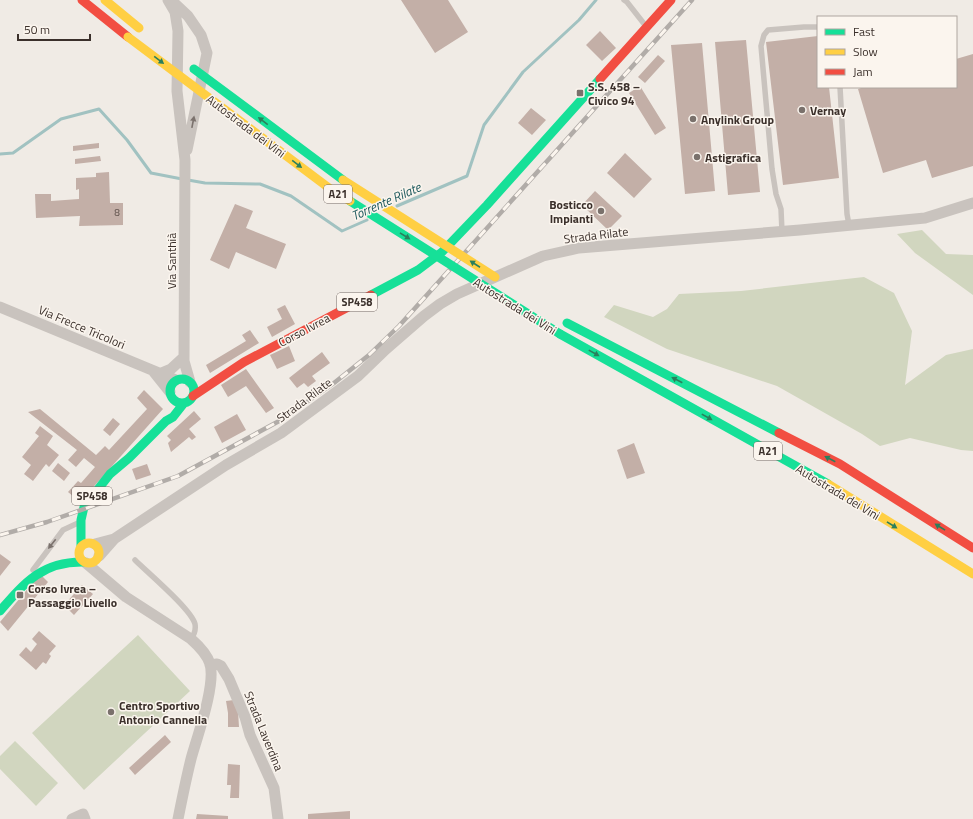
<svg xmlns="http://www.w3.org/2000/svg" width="973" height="819" font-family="'Titillium Web',sans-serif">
  <rect width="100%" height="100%" fill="#f0ebe5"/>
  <path fill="#d1d6bf" d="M922,230L946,254L973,255V295L915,253L897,234Z
    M864,277L894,293L912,331L905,385L946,355L973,349V451L961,450L910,438L880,446L862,434L777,386L667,349L604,317L614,305L653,317L667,309L679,294L741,291Z
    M138,635L190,691L84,790L32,733Z
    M15,741L58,783L36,806L0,769V756Z"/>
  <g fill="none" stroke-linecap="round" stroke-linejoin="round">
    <path stroke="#a1c2c1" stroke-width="3" d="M0,154L13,153L61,119L99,109L127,140L151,173L182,179
      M188,180L205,183L260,184L291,196L342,231L367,220
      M397,206L467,176L484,125L523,72L579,20L596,0"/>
  </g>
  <path fill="#c3afa7" d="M401,0H448L468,32L435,53Z
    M600,31L616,48L602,61L586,45Z
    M818,36V87H829L839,178L783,185L766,42Z
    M746,40L760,192L728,195L715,42Z
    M702,43L715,191L685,194L671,45Z
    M973,54V166L932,178L926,160L883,173L858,89L864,87H956V59Z
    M658,55L665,61L645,83L638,77Z
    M640,86L666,128L655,135L629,93Z
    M531,108L546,120L532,135L518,123Z
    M99,143V148L73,151V146Z
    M625,153L652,179L634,198L607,173Z
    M100,156L101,161L75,164V159Z
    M109,172L110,203H123V225L79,226L80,216L36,218L35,194H51V201L79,199V189L76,190V178L96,177V173Z
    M595,191L622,216L608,230L582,205Z
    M235,204L253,211L246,228L286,244L276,269L236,252L229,269L210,260Z
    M285,305L295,324L272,337L267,327L282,319L277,309Z
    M250,330L259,343L210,373L206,365L246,341L242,335Z
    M289,346L295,361L277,369L270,355Z
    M322,352L330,363L312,376L316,381L308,387L304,383L297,388L289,378Z
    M246,369L274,408L266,413L246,386L228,397L221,385Z
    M144,390L163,409L80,502L68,492L78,481L81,483L95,467L84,458L76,467L68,460L77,450L28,412L40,409L96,455L105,446L109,450L147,409L137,398Z
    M194,411L201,419L189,429L196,437L192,440L189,437L171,452L168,443L171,440L167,436Z
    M237,414L246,430L222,443L214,427Z
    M113,418L120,424L110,436L103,430Z
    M40,426L53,436L47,445L59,455L49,467L46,464L33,481L24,474L31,465L22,457L39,436L35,433Z
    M634,443L645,473L627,479L617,450Z
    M58,463L70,473L64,481L52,471Z
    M147,464L151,475L136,480L132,469Z
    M0,554L11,562L0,576Z
    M40,574L48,582L8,631L0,622Z
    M82,585L93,594L74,615L64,605Z
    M39,631L56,646L49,654L51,656L46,664L43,662L36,670L19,655L26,647L31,652L37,644L32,639Z
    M234,700L238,711L239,727H228V713L226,701Z
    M165,735L171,742L135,775L129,768Z
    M228,764L240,765L239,798H230L231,785H227Z
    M350,811V819H308V814Z
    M197,814L228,816V819H196Z"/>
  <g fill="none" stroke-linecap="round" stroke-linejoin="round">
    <path stroke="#c9c3be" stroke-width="5.5" d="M624,0L627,2L645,25
      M840,87L847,214L849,225
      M782,232L781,209L776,194L772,169L761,46L764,35L768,30L804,27H818
      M135,560C148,573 191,609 195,624C196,630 194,635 191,639
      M33,570L63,530L78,523"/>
    <path stroke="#c9c3be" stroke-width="11" d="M168,0L175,12L178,31L177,91L185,160L184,361L190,382
      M172,1L188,16L201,35L207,53L187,150
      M0,307L176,380
      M154,372L170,392
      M159,374L171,369L184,357
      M95,544L114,539
      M99,556L114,539L226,465L281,433L358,376L386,349L424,316L440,304L457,294L543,256L579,248L800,230L925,218L973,203
      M86,563L126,597L191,639C199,646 207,654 210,664C216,685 197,737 191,759C186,779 182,799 178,819
      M210,665L217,664L221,666L229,679L245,717L250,735L274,788L278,819
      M72,819L83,814L85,819"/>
    <path stroke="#16e098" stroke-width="9" d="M371,295L418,270L442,252L487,205L600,79
      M567,323L779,433
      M560,334L828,484
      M170 391a12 12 0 1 1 24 0a12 12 0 1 1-24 0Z
      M81,546V520L84,507L110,474L129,458L166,421L173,417L184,403
      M0,611C25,582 43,561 84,562"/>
    <path stroke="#ffcf43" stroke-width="9" d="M105,0L139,28
      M828,484L973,574
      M79 553a10 10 0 1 1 20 0a10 10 0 1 1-20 0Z"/>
    <path stroke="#f24e42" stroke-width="9" d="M82,0L128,37
      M600,79L671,0
      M193,396L244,362L371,295
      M779,433L840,464L973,548"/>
    <g stroke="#b1aca8" stroke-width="4.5">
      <path id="rail" d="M0,535L47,522L178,476L281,420L334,383L369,355L399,326L692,0"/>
    </g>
    <use href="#rail" stroke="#fbf5ee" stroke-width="3" stroke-dasharray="9" stroke-linecap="butt"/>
    <path stroke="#16e098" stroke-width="9" d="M194,69L343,180
      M350,201L560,334"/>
    <path stroke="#ffcf43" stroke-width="9" d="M128,37L329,188L350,201
      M343,180L495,277"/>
  </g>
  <defs><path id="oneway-solid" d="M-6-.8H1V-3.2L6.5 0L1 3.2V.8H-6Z"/></defs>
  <g fill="#2a7f5c">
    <use href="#oneway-solid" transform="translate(159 60) rotate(37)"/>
    <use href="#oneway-solid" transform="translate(263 121) rotate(-143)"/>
    <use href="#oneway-solid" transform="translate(297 164) rotate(37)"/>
    <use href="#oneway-solid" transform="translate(405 236) rotate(32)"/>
    <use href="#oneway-solid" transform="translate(475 264) rotate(-147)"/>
    <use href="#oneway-solid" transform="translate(594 353) rotate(29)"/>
    <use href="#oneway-solid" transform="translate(677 380) rotate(-153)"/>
    <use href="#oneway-solid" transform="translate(707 417) rotate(29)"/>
    <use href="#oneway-solid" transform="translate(830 459) rotate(-153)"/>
    <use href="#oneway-solid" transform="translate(892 525) rotate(32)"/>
    <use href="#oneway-solid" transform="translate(940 527) rotate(-148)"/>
  </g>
  <g fill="#7b726d">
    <use href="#oneway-solid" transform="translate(193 122) rotate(-79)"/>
    <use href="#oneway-solid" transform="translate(52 544) rotate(128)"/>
  </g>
  <g fill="#7a716c" stroke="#fbf5ee" stroke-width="1.5">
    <rect x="576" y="89" width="8" height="8" rx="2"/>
    <circle cx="802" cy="110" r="4"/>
    <circle cx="693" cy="119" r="4"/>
    <circle cx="697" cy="157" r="4"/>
    <circle cx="601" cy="211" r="4"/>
    <rect x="16" y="591" width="8" height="8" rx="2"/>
    <circle cx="111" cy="712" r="4"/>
  </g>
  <g text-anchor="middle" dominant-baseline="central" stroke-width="3" stroke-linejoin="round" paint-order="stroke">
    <g font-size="10" fill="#5d504a">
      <text x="117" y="212">8</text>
    </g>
    <g fill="#fbf5ee" stroke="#756b66" stroke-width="1">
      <rect x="324" y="185" width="28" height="18" rx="3"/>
      <rect x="337" y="293" width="40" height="18" rx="3"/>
      <rect x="754" y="442" width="28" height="18" rx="3"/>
      <rect x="72" y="487" width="40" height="18" rx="3"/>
    </g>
    <g font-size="11" font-weight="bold" fill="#3b302b">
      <text x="338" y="194">A21</text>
      <text x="357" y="302">SP458</text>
      <text x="768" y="451">A21</text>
      <text x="92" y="496">SP458</text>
    </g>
    <g font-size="12" font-weight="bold" fill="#3b302b" stroke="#fbf5ee" text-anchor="start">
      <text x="588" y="86">S.S. 458 –<tspan x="588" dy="14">Civico 94</tspan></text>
      <text x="810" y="110">Vernay</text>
      <text x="701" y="119">Anylink Group</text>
      <text x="705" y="157">Astigrafica</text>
      <text x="593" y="204" text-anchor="end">Bosticco<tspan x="593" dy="14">Impianti</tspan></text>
      <text x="28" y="588">Corso Ivrea –<tspan x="28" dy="14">Passaggio Livello</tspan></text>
      <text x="119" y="705">Centro Sportivo<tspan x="119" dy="14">Antonio Cannella</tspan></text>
    </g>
    <g font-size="12" fill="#3b302b" stroke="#fbf5ee">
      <text transform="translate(246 126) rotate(37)">Autostrada dei Vini</text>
      <text transform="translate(596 235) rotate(-7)">Strada Rilate</text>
      <text transform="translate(171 261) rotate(-90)">Via Santhià</text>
      <text transform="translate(515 306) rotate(32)">Autostrada dei Vini</text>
      <text transform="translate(82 327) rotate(23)">Via Frecce Tricolori</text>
      <text transform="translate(304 330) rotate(-28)">Corso Ivrea</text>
      <text transform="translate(304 400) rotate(-37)">Strada Rilate</text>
      <text transform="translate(838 492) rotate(31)">Autostrada dei Vini</text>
      <text transform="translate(264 731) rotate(68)">Strada Laverdina</text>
    </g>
    <g font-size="13" font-style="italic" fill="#1f5a5e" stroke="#fbf5ee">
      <text transform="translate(386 201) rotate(-24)">Torrente Rilate</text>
    </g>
  </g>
  <rect x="817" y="16" width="140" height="72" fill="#fbf5ee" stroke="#aea6a0"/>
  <rect x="825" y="29" width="20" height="6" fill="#16e098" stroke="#aea6a0"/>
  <text x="853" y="36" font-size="12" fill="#3b302b">Fast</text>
  <rect x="825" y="49" width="20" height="6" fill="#ffcf43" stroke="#aea6a0"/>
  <text x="853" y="56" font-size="12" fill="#3b302b">Slow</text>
  <rect x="825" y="69" width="20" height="6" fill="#f24e42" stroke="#aea6a0"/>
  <text x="853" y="76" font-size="12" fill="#3b302b">Jam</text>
  <path d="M18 34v6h72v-6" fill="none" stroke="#3b302b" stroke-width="2"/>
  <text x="24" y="34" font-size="12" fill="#3b302b" stroke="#fbf5ee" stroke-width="3" paint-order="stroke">50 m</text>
</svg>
